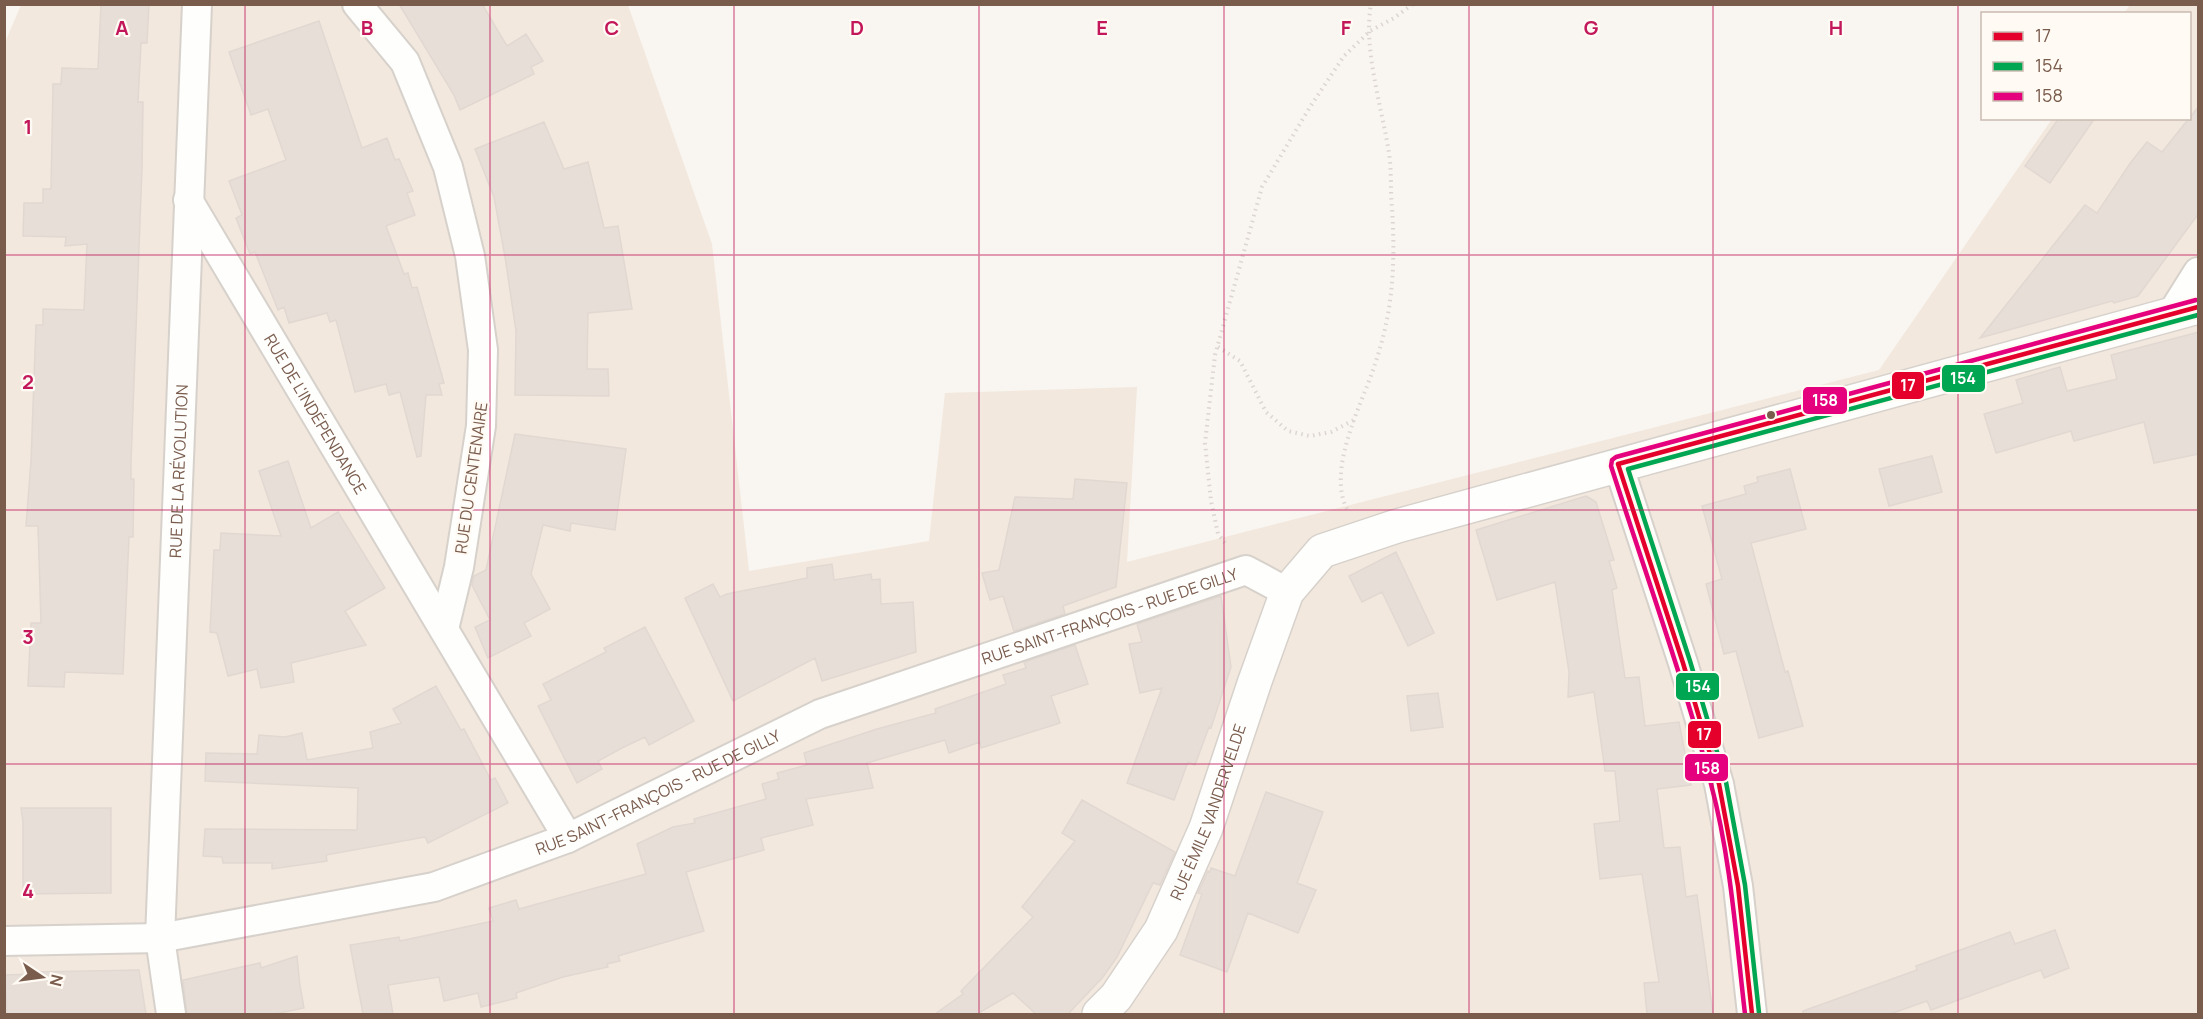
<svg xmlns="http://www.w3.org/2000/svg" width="2203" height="1019" font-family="Manrope,sans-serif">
  <rect width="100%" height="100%" fill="#f9f5f0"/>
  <path fill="#f2e8de" d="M21,5H628L712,244L749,571L929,541L945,393L1137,387L1127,562L1879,370L2052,119L2190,118V14L2124,13L2130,5H2198V1014H5L4,45Z"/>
  <path fill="#e6ded7" stroke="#e2d8d2" stroke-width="1.5" d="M101,4H149L147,43H141L138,102H143L142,168L131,462V479H134L133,537H129L123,674L65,672L64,687L28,686L31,623H41L38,526H26L31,461L36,325H43V309L84,310L87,244L65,246L66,237L23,236L24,203H43V189H51L53,84H61L62,68L98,69Z
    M399,4H482L507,46L526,34L543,61L531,67L534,74L460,110L454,95Z
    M319,21L362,148L387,138L395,160L399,159L413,191L407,193L415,215L386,226L404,274L408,273L412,288L417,287L444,383L439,384L442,395H426L421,456L417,457L400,392L389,395L386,384L355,392L336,320L330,322L327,313L289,323L284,307L278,310L255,252L250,254L236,218L242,215L229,181L286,160L268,109L251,115L229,52Z
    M2199,106V213L2138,296L2114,303L2112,301L1980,338L2085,205L2097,213L2131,162L2147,142L2162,152Z
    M2059,118H2095L2050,183L2025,166Z
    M544,122L564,169L588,162L604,228L618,226L632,309L588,313L587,369H608L609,396L515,395L516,331L505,257L494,197L475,149Z
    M2199,332V454L2154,463L2144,422L2074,441L2071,431L1996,453L1984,414L2023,403L2016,380L2060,367L2067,391L2117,379L2111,355Z
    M515,434L626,449L615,530L571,523L570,531L543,525L531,574L550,609L524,623L531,636L488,658L475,627L490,620L472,585L474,576L486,570Z
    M1932,456L1942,492L1889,506L1879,469Z
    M288,461L311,528L338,512L385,588L345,611L366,645L291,663L294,682L261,688L257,669L228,676L217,633L210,632L214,550H220L221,533L281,536L259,471Z
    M1790,469L1806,529L1751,543L1785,672L1788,671L1803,726L1759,738L1736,651L1724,654L1706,584L1722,579L1702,506L1746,494L1744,486L1758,482L1757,477Z
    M1075,479L1127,483L1116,587L1063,606L1065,614L1014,631L1003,596L990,600L982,573L999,570L1015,497L1073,499Z
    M1586,496L1596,502L1614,560L1609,561L1617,588L1612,590L1625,678L1639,677L1645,726L1679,722L1691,785L1657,789L1664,848L1680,847L1686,897L1697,895L1713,1014H1647L1644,983L1659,982L1642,874L1600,879L1594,824L1620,821L1615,771H1605L1594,692L1568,697L1569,672L1555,582L1497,600L1476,530Z
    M1396,552L1434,633L1408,646L1382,592L1362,602L1349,576Z
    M832,564L834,580L871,574L872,580L880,579L881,604L913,602L916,652L822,681L815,658L733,701L685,598L713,584L720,597L727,594L807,578V568Z
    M1221,596L1231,667L1211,728L1209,727L1195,765L1188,762L1174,800L1127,783L1162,688L1140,693L1129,644L1142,642L1137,624Z
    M645,627L694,721L649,745L645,737L622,748L598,761L602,769L577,783L538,706L551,700L543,684L606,652L604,648Z
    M1075,645L1088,684L1051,696L1060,723L981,748L980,742L949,753L945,740L867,763L873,788L806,799L813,825L761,838L764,850L686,872L704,931L618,956L620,961L607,964L608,967L563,977L516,993L517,998L481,1007L478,993L444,1001L439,977L388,985L393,1014H363L350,945L399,937L400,941L493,921L489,908L516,900L519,909L646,874L637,844L673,827L695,823L694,819L766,799L762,784L779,779L777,773L807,765L804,753L877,729L936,713L935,709L1006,684L1003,675L1026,668L1024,662Z
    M436,686L461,730L464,729L491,780L495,778L508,803L428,843L425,837L326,855L327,861L272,869V863H223L222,857L203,856L205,829L357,830L358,788L205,781L206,753L257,754L259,735L285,737L302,733L307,760L373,748L370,732L401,723L393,709Z
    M1438,693L1443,727L1411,731L1407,696Z
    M1266,792L1323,812L1297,883L1316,890L1298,933L1248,913L1227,972L1180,955L1202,894L1198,893L1208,871L1210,872L1211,868L1235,876Z
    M1082,800L1175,852L1160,885L1153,883L1117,957L1103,977L1068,1014H1036L1013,993L977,1014H935L963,994L961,991L1033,917L1022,907L1075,841L1062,833Z
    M21,808H111V893L23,894V822Z
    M2055,930L2069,968L2044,978L2041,970L1931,1010L1927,1001L1890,1014H1803V1011L1917,970L1916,966L2010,932L2015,944Z
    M297,956L300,986L304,1008L275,1014H187L183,980L260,963L261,968Z
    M139,970L146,1014H7L5,975L35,974L36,972Z"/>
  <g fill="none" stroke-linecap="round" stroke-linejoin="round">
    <g stroke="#d7d1cb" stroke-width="32">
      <g id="minor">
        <path d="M357,4L405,62L448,167L470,256L483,350L481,426L459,567L444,629"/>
        <path id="s1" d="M188,200L568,838"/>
        <path d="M2171,315L2198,272"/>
        <path d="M1618,464L1683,663L1719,784L1738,886L1752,1014"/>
        <path id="s2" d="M4,941L160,938L434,887L568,838L820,714L1246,570L1287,592"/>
        <path id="s3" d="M171,1014L160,938L197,4"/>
      </g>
    </g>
    <g stroke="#d7d1cb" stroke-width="36">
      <g id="tertiary">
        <path id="s4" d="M1099,1014L1116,997L1161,930L1206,828L1255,681L1287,592L1322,551L1397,526L2198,307"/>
      </g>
    </g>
    <path stroke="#dcd5d0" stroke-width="4" stroke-dasharray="1.5 4.5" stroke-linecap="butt" d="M1218,347L1240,361L1266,412L1288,431L1310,436L1331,432L1354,420
      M1347,509C1327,470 1360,408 1373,370C1380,350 1386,328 1389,308C1395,270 1394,232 1391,194C1391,181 1391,167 1389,153C1382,108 1363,49 1371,4
      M1225,543L1218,534L1211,501L1205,443L1215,355L1262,187L1310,107L1344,56L1370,31L1394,18L1413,4"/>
    <use href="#minor" stroke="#fefefd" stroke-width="28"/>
    <use href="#tertiary" stroke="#fefefd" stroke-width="33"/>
    <g stroke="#fffaf3" stroke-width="9">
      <path id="bus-1" d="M1618,464L2198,307
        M1618,464L1683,663L1719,784L1738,886L1752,1014"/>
    </g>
    <g stroke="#fffaf3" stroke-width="9">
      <path id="bus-2" d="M1759,1013L1745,885L1726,782L1690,661L1628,469L2198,315"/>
    </g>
    <g stroke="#fffaf3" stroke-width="9">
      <path id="bus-3" d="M1745,1014C1736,938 1731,859 1711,784C1683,677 1645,572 1611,466L1612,460L1616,457L2196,300"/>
    </g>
    <use href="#bus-1" stroke="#e4002b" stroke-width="4.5"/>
    <use href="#bus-2" stroke="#00a651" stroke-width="4.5"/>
    <use href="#bus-3" stroke="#e5007d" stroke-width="4.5"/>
  </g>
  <path fill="none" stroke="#c2185b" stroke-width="1.5" stroke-opacity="0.55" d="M245,4V1014M490,4V1014M734,4V1014M979,4V1014M1224,4V1014M1469,4V1014M1713,4V1014M1958,4V1014M4,255H2198M4,510H2198M4,764H2198"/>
  <circle fill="#7a5c4d" stroke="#fffaf3" stroke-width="2" cx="1771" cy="415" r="5"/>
  <g text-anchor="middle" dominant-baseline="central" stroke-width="4.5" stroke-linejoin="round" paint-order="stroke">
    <g font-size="16" fill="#7a5c4d" stroke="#fffaf3">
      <text stroke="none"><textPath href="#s1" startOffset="249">RUE DE L'INDÉPENDANCE</textPath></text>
      <text stroke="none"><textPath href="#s3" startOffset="544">RUE DE LA RÉVOLUTION</textPath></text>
      <text transform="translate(471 478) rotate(-82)">RUE DU CENTENAIRE</text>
      <text stroke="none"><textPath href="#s2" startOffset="1164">RUE SAINT-FRANÇOIS - RUE DE GILLY</textPath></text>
      <text stroke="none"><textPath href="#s2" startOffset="678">RUE SAINT-FRANÇOIS - RUE DE GILLY</textPath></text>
      <text stroke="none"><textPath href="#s4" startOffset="232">RUE ÉMILE VANDERVELDE</textPath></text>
    </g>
  </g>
  <g font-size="20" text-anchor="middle" font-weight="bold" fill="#c2185b" stroke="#fffaf3" stroke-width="4.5" stroke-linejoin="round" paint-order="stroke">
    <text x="122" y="35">A</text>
    <text x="367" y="35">B</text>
    <text x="612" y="35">C</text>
    <text x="857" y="35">D</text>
    <text x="1102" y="35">E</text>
    <text x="1346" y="35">F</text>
    <text x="1591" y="35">G</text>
    <text x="1836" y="35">H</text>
    <text x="28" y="134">1</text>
    <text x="28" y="389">2</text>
    <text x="28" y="644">3</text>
    <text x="28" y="898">4</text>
  </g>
  <g stroke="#fffaf3" stroke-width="2">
    <rect x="1941" y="364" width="45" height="29" rx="6" fill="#00a651"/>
    <rect x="1891" y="371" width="34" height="29" rx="6" fill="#e4002b"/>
    <rect x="1802" y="386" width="46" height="29" rx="6" fill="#e5007d"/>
    <rect x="1675" y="672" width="45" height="29" rx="6" fill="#00a651"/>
    <rect x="1687" y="720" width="35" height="29" rx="6" fill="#e4002b"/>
    <rect x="1684" y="753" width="45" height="29" rx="6" fill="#e5007d"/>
  </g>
  <g font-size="16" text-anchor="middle" font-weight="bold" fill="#fff">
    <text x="1963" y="384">154</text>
    <text x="1908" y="391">17</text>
    <text x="1825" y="406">158</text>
    <text x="1698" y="692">154</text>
    <text x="1704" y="740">17</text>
    <text x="1707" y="774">158</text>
  </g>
  <rect width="2203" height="1019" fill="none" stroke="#7a5c4d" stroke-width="12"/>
  <rect x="1981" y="12" width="210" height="108" fill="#fffaf3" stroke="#cabbb1" stroke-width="1.5"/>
  <rect x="1993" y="32" width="30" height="9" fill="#e4002b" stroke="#cabbb1" stroke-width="1.5"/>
  <text x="2035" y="42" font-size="18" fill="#7a5c4d">17</text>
  <rect x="1993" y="62" width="30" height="9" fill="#00a651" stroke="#cabbb1" stroke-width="1.5"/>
  <text x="2035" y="72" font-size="18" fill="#7a5c4d">154</text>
  <rect x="1993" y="92" width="30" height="9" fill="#e5007d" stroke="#cabbb1" stroke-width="1.5"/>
  <text x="2035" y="102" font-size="18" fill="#7a5c4d">158</text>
  <g transform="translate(42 977) rotate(103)" stroke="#fffaf3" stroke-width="4.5" paint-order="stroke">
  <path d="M0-4.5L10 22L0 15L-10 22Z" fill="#7a5c4d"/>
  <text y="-9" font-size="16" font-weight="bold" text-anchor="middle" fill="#7a5c4d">N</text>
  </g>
</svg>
